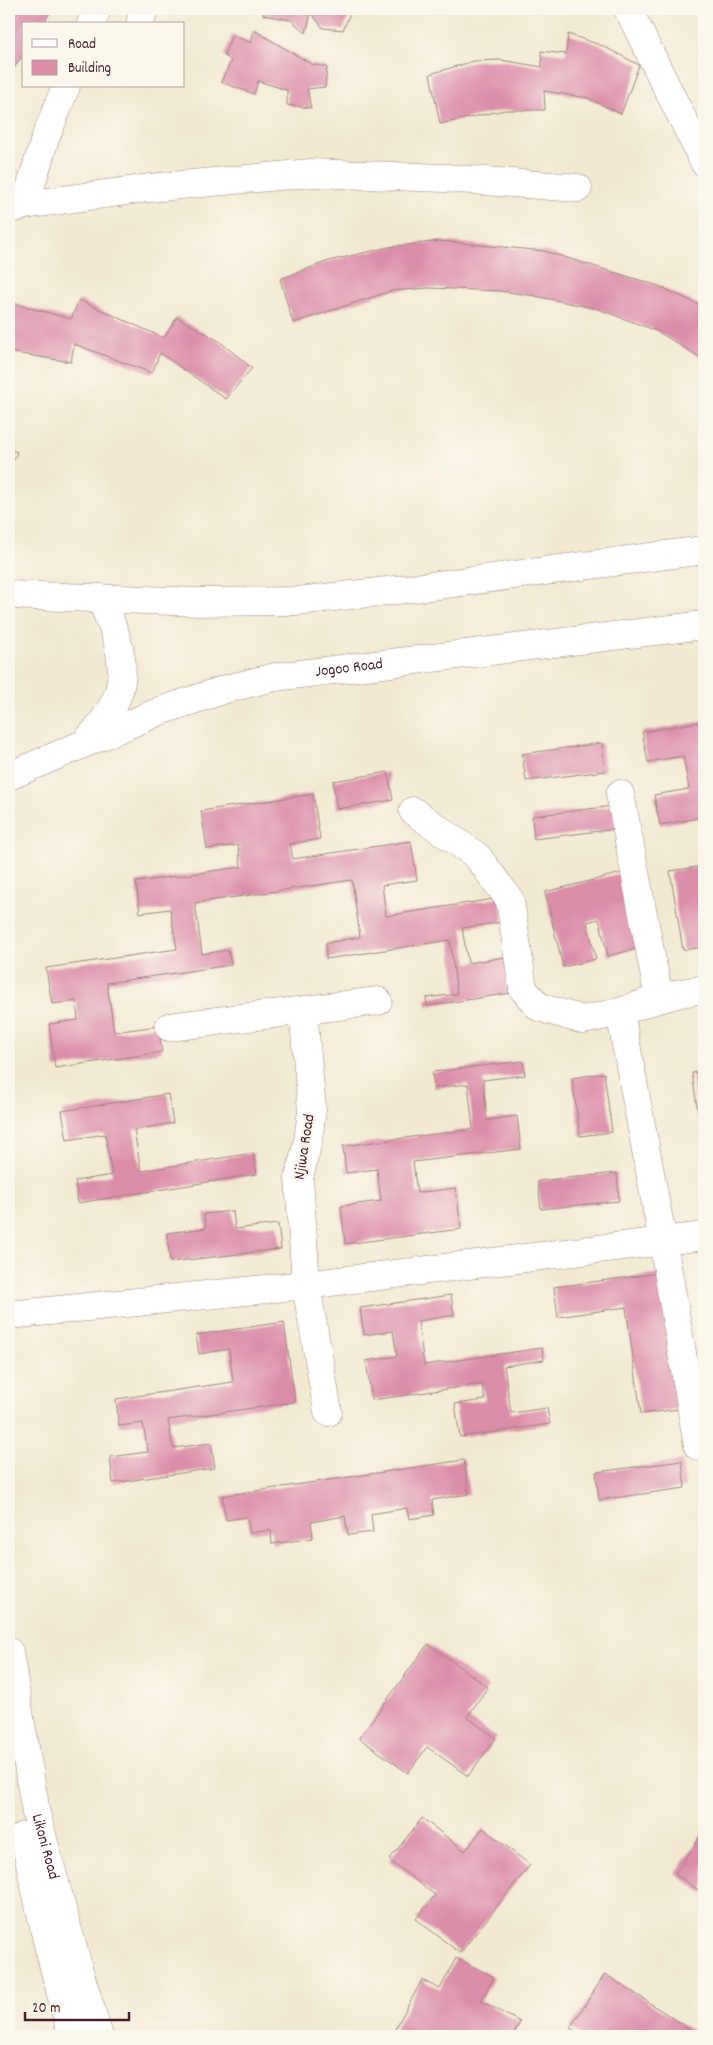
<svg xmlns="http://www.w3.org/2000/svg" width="713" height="2045" font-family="Dekko,sans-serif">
  <rect width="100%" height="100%" fill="#fbf7ec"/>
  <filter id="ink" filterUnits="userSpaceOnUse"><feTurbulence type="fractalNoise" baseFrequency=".02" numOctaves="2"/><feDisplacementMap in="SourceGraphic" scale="10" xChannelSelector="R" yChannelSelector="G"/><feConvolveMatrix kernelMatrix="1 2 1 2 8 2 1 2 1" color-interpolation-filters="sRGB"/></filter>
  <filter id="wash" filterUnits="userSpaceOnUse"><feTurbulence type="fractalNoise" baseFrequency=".0096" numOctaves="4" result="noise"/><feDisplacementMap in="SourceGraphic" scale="20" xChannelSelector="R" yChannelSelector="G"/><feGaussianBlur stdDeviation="1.12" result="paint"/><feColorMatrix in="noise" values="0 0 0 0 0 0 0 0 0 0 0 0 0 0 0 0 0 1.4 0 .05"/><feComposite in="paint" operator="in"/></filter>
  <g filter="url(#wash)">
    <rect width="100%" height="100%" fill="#f1ead1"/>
    <g id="blocks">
      <path fill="#db8daa" d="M9,9H52L43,24H24V54L9,74Z
        M264,9H352L343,30L323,28L311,13L306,33L291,20L263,15Z
        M254,30L311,64L327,67L325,87L307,89L311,108L287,105V90L258,81L254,94L221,82L231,61L224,55L232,35L251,43Z
        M568,34L603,46L639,65L621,114L588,98L544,91L545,110H505L440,124L430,74L474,61L501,60L542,67L541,51L566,54Z
        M440,241L544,251L659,286L704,307V360L657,331L598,309L531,295L500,291L429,288L391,291L293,323L280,279L329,261L389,247Z
        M79,300L164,338L177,317L219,341L252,368L226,399L160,353L152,373L74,344L71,362L9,352V303L16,304L71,319Z
        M9,449L17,452L9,471Z
        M704,721V817L660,825L654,795L689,789L683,756L648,762L642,732Z
        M602,743L605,771L526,781L522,754Z
        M388,772L393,800L337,809L333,781Z
        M313,794L320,839L290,844L293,859L411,841L417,880L382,885L386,916L500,898L503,922L462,928L468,963L506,957L512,993L427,1006L426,998L457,994L450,940L326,959V943L360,937L352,880L195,903L202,954L228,950L231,965L107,983L114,1032L158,1026L162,1052L55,1068L49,1024L78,1020L76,1001L52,1004L46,968L177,949L170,909L140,913L136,882L241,867L238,845L207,849L201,811Z
        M613,806L616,829L534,839L532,816Z
        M703,866L704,947L683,950L670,871Z
        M626,872L644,947L608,956L599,919L587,922L596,959L563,967L545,892Z
        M523,1061L525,1075L483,1080L487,1120L517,1116L521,1149L413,1162L417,1193L456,1188L461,1229L345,1244L341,1206L381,1201L377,1169L346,1173L343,1146L473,1129L468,1084L434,1088L432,1072Z
        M704,1071V1147H703L692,1073Z
        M604,1073L612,1132L580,1136L572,1078Z
        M168,1094L173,1123L134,1130L141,1171L253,1153L257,1174L78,1203L75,1181L112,1175L105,1134L67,1140L62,1111Z
        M617,1173L619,1201L541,1209L538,1181Z
        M233,1211L235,1229L278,1224L281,1249L170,1262L167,1233L206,1228L204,1214Z
        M660,1273L679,1409L641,1414L626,1307L558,1317L554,1287Z
        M451,1295L454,1315L418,1321L424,1365L542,1348L544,1360L504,1366L511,1413L547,1408L550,1424L460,1437L455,1404L485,1400L482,1384L372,1400L366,1361L397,1356L393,1331L364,1335L360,1308Z
        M284,1322L295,1402L168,1420L173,1448L211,1443L215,1468L113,1483L110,1457L148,1452L143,1423L119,1426L116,1399L233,1382L229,1349L199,1354L196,1335Z
        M464,1460L469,1494L432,1500L434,1515L409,1519L407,1508L371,1514L373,1532L348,1535L345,1516L311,1522L313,1538L272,1544L271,1530L250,1533L247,1517L226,1520L222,1496Z
        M682,1461L685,1488L599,1500L596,1472Z
        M428,1644L488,1687L467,1717L496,1738L468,1776L427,1747L408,1773L359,1738Z
        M422,1818L465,1851L483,1828L530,1865L460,1953L416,1919L435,1895L389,1860Z
        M704,1831V1894L675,1874Z
        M456,1958L494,1977L481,2001L520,2022L513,2036H405L394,2031L422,1980L440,1989Z
        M605,1974L694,2032L691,2036H583L570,2028Z"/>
    </g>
  </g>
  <g filter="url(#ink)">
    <use href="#blocks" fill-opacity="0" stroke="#9e847e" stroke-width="1"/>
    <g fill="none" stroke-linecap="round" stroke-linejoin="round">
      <g stroke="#9e847e" stroke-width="29">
        <path id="street" d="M628,9L704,162
          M91,24L97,9
          M140,24L144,9
          M25,205L45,139L66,86
          M9,210L25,205L149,188L311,173L445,178L578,188
          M620,794L659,998
          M413,811L477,856L510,900L523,989L539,1007L583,1020L620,1012L648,1002L681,993L704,989
          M303,1011L312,1110L308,1141L299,1178L306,1285L328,1412
          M620,1012L663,1242L698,1446
          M169,1027L378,1001
          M9,1315L306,1285L704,1236"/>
      </g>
      <g stroke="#9e847e" stroke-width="29">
        <g id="secondary">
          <path d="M9,595L200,602L298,601L423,587L704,550"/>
          <path d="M86,742C98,728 112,712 118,694C129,663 114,627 100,598"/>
          <path id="s1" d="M9,776L160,711L226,689L275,677L704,625"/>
          <path id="s2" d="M9,1652L36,1813L78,1967L99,2036"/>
          <path d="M24,1836L47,1941L72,2036"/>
        </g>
      </g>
      <use href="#street" stroke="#fff" stroke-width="28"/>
      <use href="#secondary" stroke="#fff" stroke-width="28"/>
    </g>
  </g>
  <g text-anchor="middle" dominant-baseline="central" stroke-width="5" stroke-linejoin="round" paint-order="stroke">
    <g font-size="16" fill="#4a1f2b" stroke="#fbf7ec">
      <text stroke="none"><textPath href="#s1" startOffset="359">Jogoo Road</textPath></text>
      <text transform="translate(305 1147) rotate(-81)">Njiwa Road</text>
      <text stroke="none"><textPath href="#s2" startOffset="198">Likoni Road</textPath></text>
    </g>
  </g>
  <rect width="713" height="2045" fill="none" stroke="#fbf7ec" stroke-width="30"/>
  <rect x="22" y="22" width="162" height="65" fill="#fbf7ec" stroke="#b4a19f"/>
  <rect x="32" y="39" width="25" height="8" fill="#ffffff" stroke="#b4a19f"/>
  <text x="68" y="48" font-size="15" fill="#4a1f2b">Road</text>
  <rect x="32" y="60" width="25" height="15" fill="#db8daa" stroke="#b4a19f"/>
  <text x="68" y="72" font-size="15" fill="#4a1f2b">Building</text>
  <path d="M25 2012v8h104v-8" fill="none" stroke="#4a1f2b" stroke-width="2.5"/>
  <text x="32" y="2012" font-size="15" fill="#4a1f2b" stroke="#fbf7ec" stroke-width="4" paint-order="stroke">20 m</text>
</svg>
